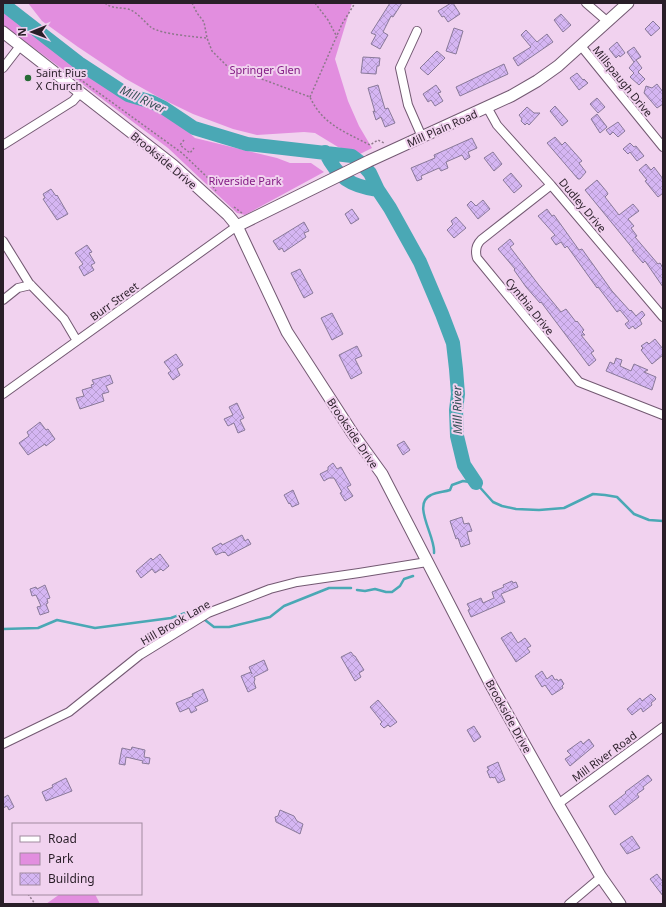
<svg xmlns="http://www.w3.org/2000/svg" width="666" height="907" font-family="'Noto Sans',sans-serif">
  <defs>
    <pattern id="building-cross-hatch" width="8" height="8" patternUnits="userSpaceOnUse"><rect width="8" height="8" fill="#d5b6f3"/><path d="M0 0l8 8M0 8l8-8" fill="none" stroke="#b79cd0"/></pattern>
  </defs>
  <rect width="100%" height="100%" fill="#f1d2ef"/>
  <path fill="#e28edf" d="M28,3H352L335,59L348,101L359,126L372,148L360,154L338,147L315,133L304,132L257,135L233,129L193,114L160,98L126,79L78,47L42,21Z
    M3,9L13,19L79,68L105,84L125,98L156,108L176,121L195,138L277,158L290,163H311L324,172L245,215L237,213L168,148L3,25Z
    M60,894H95L100,904H46Z"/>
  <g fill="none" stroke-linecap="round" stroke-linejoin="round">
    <path stroke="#4aa8b5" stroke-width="2.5" d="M434,553C436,537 411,504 431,495C437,492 444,492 450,490L452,485L463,481L476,483L493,502L502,506L516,509L539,510L564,508L593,494L605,495L617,497L634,514L649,520L663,521
      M357,590L365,591L375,589L386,592H392L400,586L404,579L413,576
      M205,620L214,627H229L270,617L284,606L329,588H351
      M3,629L38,628L57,620L95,628L171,618L188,612"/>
    <path stroke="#4aa8b5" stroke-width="14" d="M3,4L79,63L128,95L152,102L164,108L194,128L247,144L352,156L360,162L370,173L378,190L390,208L420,262L442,314L453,343L456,369L458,394L456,410L457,436L464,465L476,483
      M325,152C338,178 350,186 378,190"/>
  </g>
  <path fill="url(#building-cross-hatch)" stroke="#897999" d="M390,3H402L393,17L391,16L383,32L388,35L380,49L371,44L376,35L371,33Z
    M451,3H453L460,14L448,22L444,16L442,17L438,11Z
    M561,14L571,25L563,32L554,20Z
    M653,21L660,28L651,36L645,29Z
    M454,28L463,31L456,54L446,51Z
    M526,30L537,42L547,34L553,42L518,66L513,58L531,47L521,35Z
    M617,42L625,53L620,57L619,55L616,58L609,49Z
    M634,47L641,57L636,60L642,68L638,72L645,79L639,85L630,77L634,73L629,68L635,61L634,62L627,52Z
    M437,51L445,58L428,75L420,68Z
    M363,57L380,58L379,66H377L376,74L361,73Z
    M504,64L508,74L460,96L456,87Z
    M577,73L583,80L584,79L588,83L579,90L570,78Z
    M657,84L663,92V104L657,108L644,93L646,86L652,88Z
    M378,85L385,109L388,108L395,123L385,127L381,117L376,120L373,111L375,112L368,88Z
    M436,85L441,92L438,93L443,101L435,106L431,100L428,102L423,94Z
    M597,98L605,107L598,113L590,104Z
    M555,106L568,121L562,126L550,111Z
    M527,107L534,113H540L529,125L527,123L525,125L521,121L522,119L519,115Z
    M597,114L607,127L600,133L591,119Z
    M618,122L625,131L618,137L613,132L610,135L606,130Z
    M555,137L562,145L565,142L582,161L579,163L586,172L580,179H578L547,143Z
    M472,138L477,148L468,152L470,157L465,160L462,155L446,162L448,168L441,171L439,168L421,176L422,179L417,181L411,168L435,158L434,155Z
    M630,143L634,147L636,146L644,156L637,161L630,152L628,154L623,149Z
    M493,152L502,164L494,171L484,158Z
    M646,164L651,170L654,167L663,179V193L658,197L645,181L647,180L639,170Z
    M511,173L522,186L514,193L503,180Z
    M597,180L607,192L608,194L605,197L619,215L633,204L639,211L628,219L634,226L631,228L637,236L635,237L658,264L660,263L663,268V287L645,261L643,263L632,250H634L585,190Z
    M51,189L56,196L57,195L68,214L57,220L43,199L45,198L43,194Z
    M483,200L490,209L478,219L467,205L471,201L476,206Z
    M352,209L359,219L351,224L345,214Z
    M547,209L552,216L554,215L579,250L582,249L612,291L630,311L631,310L636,316L642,311L645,315L640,320L642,324L635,329L633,326L629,329L625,324L629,321L620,310L617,312L598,287L597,288L567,246L565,248L561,242L556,245L551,238L555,235L538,216Z
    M456,217L466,228L454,238L447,230L453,224L451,221Z
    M304,222L309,231L304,233L306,237L284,252L282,248L279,250L273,241Z
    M510,239L514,244L510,247L538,284L561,312L566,309L576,322L577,321L584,330L582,332L585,335H581L594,351L591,353L596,360L589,366L541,302L540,303L526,287L514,270L515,269L498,249Z
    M87,245L92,252L89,253L95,263L91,265L94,270L84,276L79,267L83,264L75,253Z
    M300,269L313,293L304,298L291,273Z
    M332,313L343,334L332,340L321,318Z
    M655,339L663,349V355L652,364L641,350L643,348L641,346L647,342L649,344Z
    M357,346L362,356L355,359L362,373L351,379L339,355Z
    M176,354L183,365L177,369L180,375L173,380L168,373L171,371L164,362Z
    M616,358L622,360L620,366L631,371L634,364L648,370L644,372L656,377L652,390L606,371L610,362L614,364Z
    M110,375L113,383L106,386L109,392L102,394L104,401L80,409L76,398L84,396L82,390L92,387L91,385L94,384L92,380Z
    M237,403L244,418L240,420L245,430L238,433L234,423L228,426L224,419L233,415L229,407Z
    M40,422L46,430L48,429L55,439L46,446L45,444L28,455L19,443L29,436L27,432Z
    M404,441L410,450L403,455L397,445Z
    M333,463L337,469L341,467L351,485L347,487L353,496L345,501L340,493L342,492L334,478H329L324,481L320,474L328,470V467Z
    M293,490L299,504L292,507L290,503L289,504L284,495Z
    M462,517L464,524L469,523L472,531L467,532L470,544L461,547L458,538L456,539L450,521Z
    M242,535L245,541L248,539L251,544L228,556L225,552L224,553L223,552L216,555L212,548L221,543L222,545Z
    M160,554L169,566L163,571L161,569L155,573L152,569L141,578L136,571L151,558L153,560Z
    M512,581L513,583L516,582L518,587L501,594L505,602L471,617L468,610L470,609L467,604L481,598L483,603L494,598L492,592L504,587L503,585Z
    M45,585L50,598L47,599L48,603L46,604L49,612L40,615L37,607L41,606L36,595L32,596L30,589L36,587L37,589Z
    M511,632L518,643L525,638L531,646L527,648L530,652L516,662L501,638Z
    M351,652L354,656H355L364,670L359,673L361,677L355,681L341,657Z
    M264,660L268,670L254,677L255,679L254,682L256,688L248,692L241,676L251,672L252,674L249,667Z
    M542,671L547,679L552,675L555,680L557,679L558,681L561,679L564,684L562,686L563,688L552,695L545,685L542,687L535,676Z
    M203,689L208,701L195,707L197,710L191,713L189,708L180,712L176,703L193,696L192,694Z
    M651,694L656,699L651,703L652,705L643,712L641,708L632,715L627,709L640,698L642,701Z
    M378,700L397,722L390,727L388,725L384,728L380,724L382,722L370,707Z
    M474,726L481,737L474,742L467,730Z
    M589,739L594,746L570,766L565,759L571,755L567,751L581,741L583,744Z
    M132,747L145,750L144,757L150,758L149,764L142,763L143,761L126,757L125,765L119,764L122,748L131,750Z
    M498,762L505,780L498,783L495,777L493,778L492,777L490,778L487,771L489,770L487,767Z
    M648,775L652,780L643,787L644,789L637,794L639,797L615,815L609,806L626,793L625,792Z
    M66,778L72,791L46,801L42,792L53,787L52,785Z
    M8,795L14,807L9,810L7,806L3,808V798Z
    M280,810L294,816L297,821L303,824L300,834L276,822L275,817L278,816Z
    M632,836L640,848L627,854L620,844Z
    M657,874L663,882V896L650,879Z"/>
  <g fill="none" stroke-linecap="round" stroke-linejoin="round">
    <g stroke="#735972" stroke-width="10">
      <path id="minor" d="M586,3L608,22
        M417,31L400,68L408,105L422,137
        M581,46L663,147
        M3,68L20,46
        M487,107L497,125L551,185L663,317
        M3,145L73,101L80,93
        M551,185L481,240C476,245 475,251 477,258L579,382L663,415
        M3,241L29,283L64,319L77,341
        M3,300L18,288L31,285
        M3,394L237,226
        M3,744L69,712L140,655L208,613L270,589L297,582L359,573L427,562
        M558,804L663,727
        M569,904L601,877"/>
    </g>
    <g stroke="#735972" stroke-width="13">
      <path id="major" d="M3,32L173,165L228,215L237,226L287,332L353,434L382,474L491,685L558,804L601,877L620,904
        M237,226L369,161L511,96L537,81L558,66L628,3"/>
    </g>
    <path stroke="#8d788b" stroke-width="1.5" stroke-dasharray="2 2" stroke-linecap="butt" d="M105,3C112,9 119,7 128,9C138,12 145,23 152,28C162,34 195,37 207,38L212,51L231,70L251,75L310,97C322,124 345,132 370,145L378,140L384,143
      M192,3L197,13L204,22L207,38
      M315,3L328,20L337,37
      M70,72L182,153L207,177L216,191
      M310,97L342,24L355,3
      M184,140L180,145L190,153L194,148
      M234,207L242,213
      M28,894L35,904"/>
    <use href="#minor" stroke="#fff" stroke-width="8"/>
    <use href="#major" stroke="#fff" stroke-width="11"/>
  </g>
  <circle fill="#266a35" stroke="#f1d2ef" stroke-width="1.5" cx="28" cy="78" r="4"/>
  <g text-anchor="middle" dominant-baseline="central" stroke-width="4" stroke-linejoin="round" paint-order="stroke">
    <g font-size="11" fill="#841c85" stroke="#f1d2ef">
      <text x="265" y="69">Springer Glen</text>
      <text x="245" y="180">Riverside Park</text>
    </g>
    <g font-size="11" fill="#291e28" stroke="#f1d2ef" text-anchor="start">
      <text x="36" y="72">Saint Pius<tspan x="36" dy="13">X Church</tspan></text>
    </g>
    <g font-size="11" fill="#291e28" stroke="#f1d2ef">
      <text transform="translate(623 81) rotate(51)">Millspaugh Drive</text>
      <text transform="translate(442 128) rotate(-24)">Mill Plain Road</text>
      <text transform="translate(164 160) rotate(40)">Brookside Drive</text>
      <text transform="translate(583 205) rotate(50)">Dudley Drive</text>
      <text transform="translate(114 301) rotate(-36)">Burr Street</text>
      <text transform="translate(530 306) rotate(51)">Cynthia Drive</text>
      <text transform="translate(353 433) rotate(56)">Brookside Drive</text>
      <text transform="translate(175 622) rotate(-30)">Hill Brook Lane</text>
      <text transform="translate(509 716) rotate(61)">Brookside Drive</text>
      <text transform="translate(604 756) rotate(-36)">Mill River Road</text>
    </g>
    <g font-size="12" font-style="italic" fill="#335055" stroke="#f1d2ef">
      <text transform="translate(143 99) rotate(25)">Mill River</text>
      <text transform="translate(457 410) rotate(-91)">Mill River</text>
    </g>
  </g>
  <rect width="666" height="907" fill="none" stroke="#291e28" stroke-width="8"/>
  <rect x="12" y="823" width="130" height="72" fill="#f1d2ef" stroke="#a18a9f"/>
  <rect x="20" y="836" width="20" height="6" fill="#ffffff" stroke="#a18a9f"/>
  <text x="48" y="843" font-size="12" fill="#291e28">Road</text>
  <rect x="20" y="853" width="20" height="12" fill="#e28edf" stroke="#a18a9f"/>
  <text x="48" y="863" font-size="12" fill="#291e28">Park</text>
  <rect x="20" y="873" width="20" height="12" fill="url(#building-cross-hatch)" stroke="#a18a9f"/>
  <text x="48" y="883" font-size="12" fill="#291e28">Building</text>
  <g transform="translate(32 32) rotate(269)" stroke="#f1d2ef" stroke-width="3" paint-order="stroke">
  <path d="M0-3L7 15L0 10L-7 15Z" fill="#291e28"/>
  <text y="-6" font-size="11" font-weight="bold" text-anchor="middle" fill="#291e28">N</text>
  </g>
</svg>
